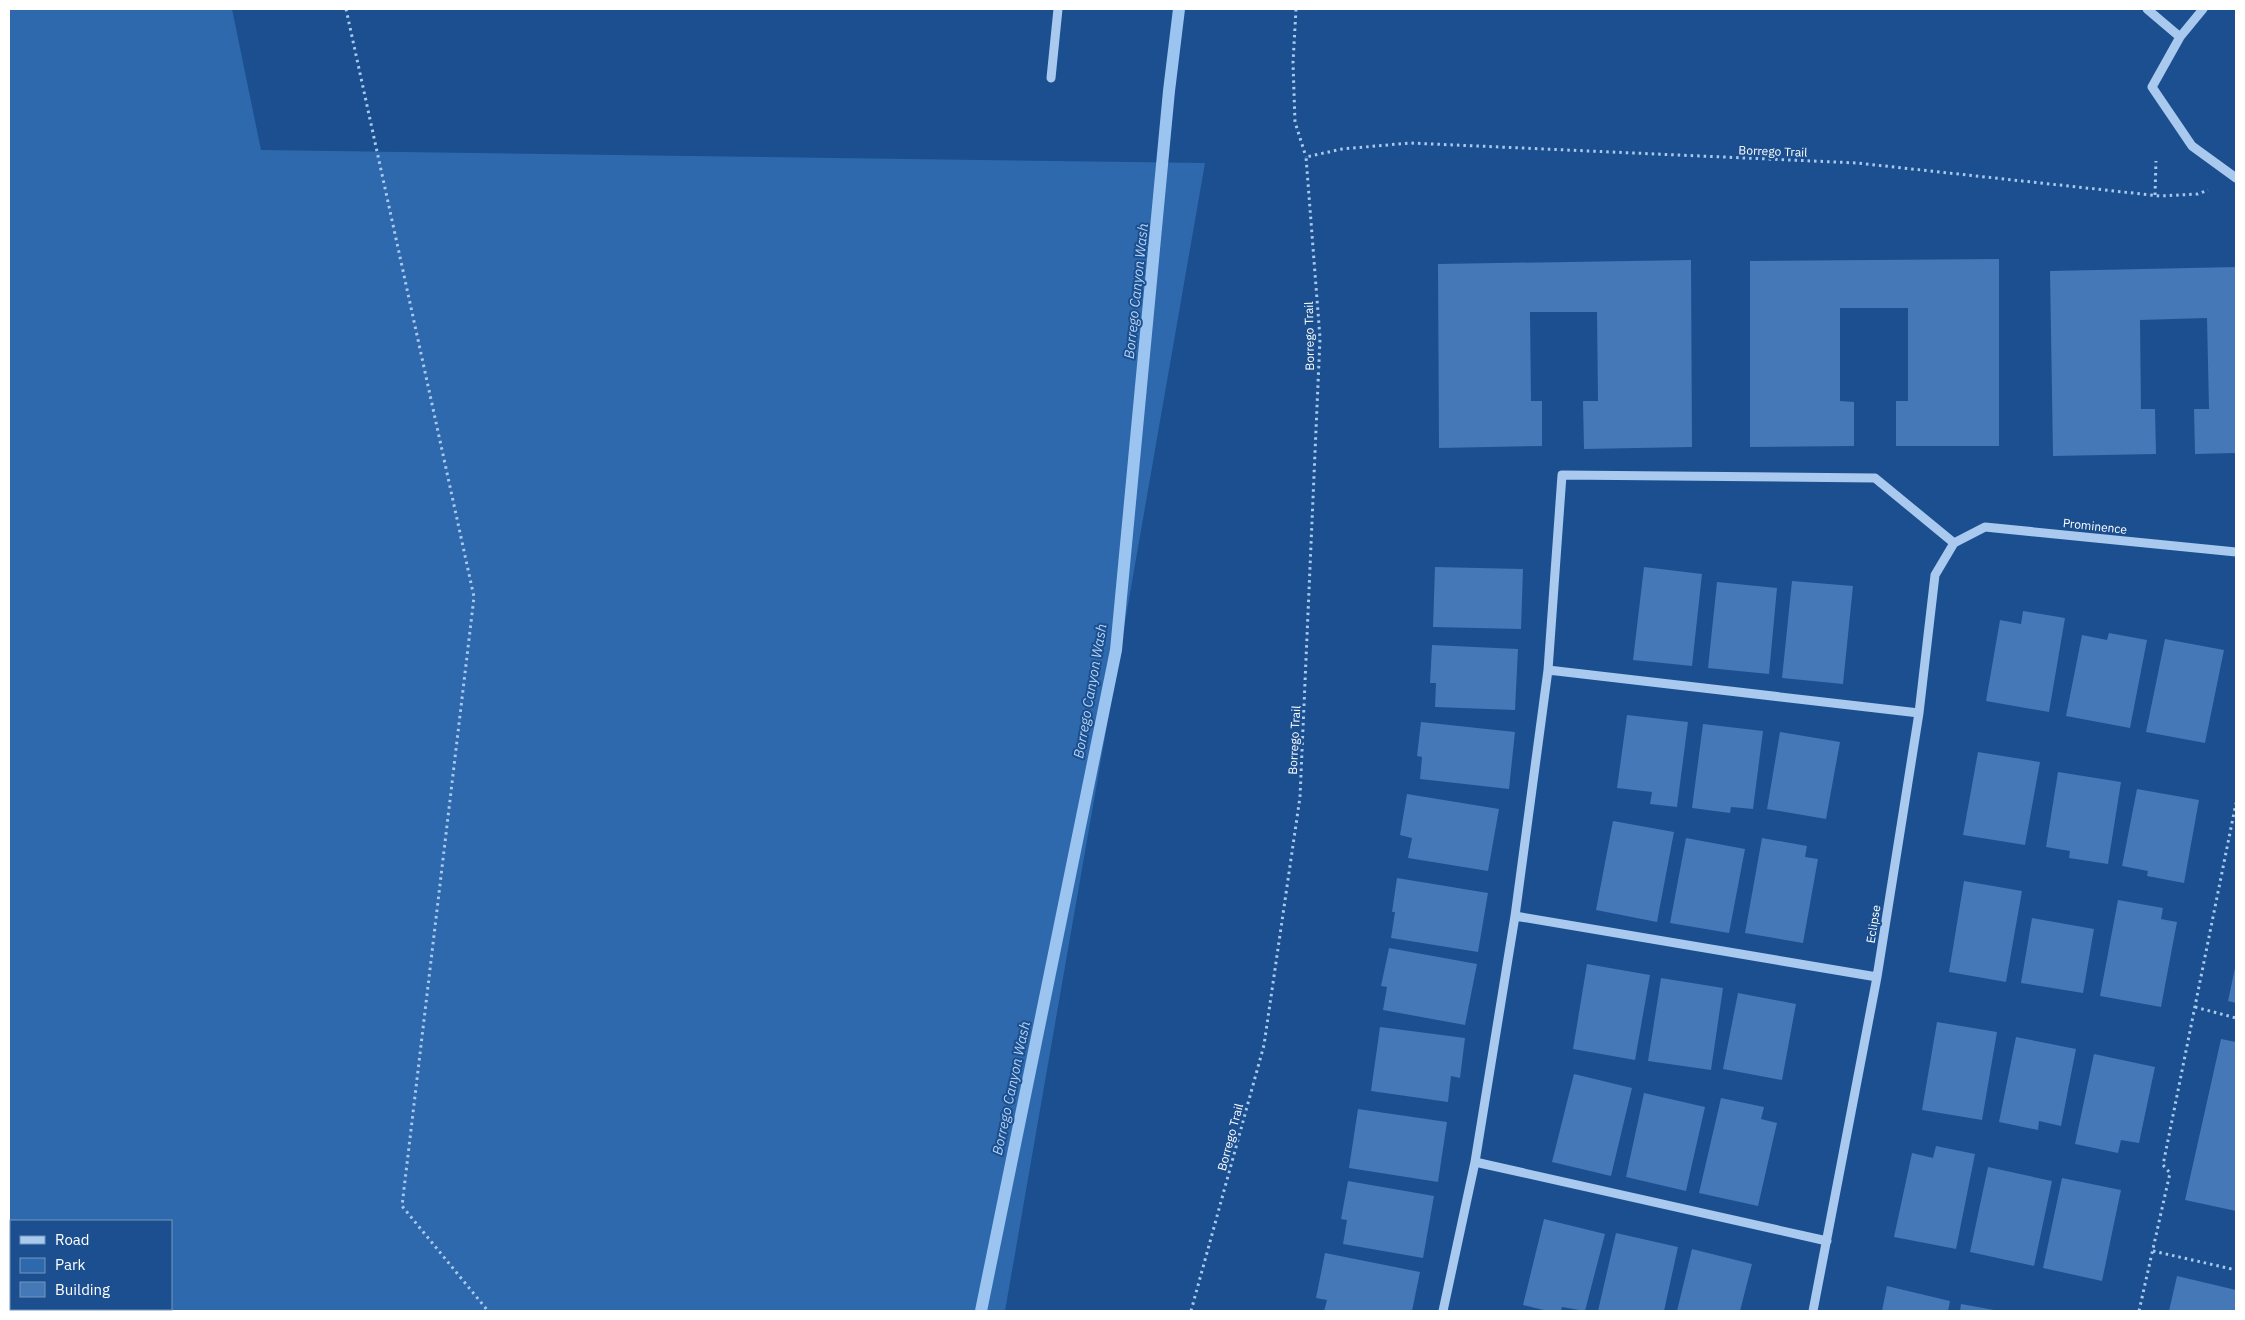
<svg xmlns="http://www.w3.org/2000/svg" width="2245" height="1320" font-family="'IBM Plex Sans',sans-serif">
  <rect width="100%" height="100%" fill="#1b4f8f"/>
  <path fill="#2e69ad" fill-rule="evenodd" d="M9,9H232L261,150L1205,163L1005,1311H9ZM11,1221H171V1309H11Z"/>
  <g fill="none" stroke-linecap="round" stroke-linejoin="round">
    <path stroke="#9cc4f0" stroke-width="12" d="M981,1311L1116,650L1169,91L1179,9"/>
  </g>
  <path fill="#4478b7" d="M1999,259V446H1896V401H1908V308H1840V401L1854,402V446L1750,447V261Z
    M1691,260L1692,447L1584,449L1583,401H1598L1597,312H1530L1531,401H1542V446L1439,448L1438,264Z
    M2236,267V453L2195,454L2194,409H2209L2207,318L2140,320L2141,409H2155L2156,454L2053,456L2050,271Z
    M1435,567L1523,569L1521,629L1433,627Z
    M1644,567L1702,574L1692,666L1633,660Z
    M1792,581L1853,586L1843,684L1782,678Z
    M1717,582L1777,588L1769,674L1708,668Z
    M2023,611L2065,618L2049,712L1986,701L2000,620L2021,624Z
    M2109,633L2147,640L2130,728L2066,716L2082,635L2107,640Z
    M2165,639L2224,650L2205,743L2146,732Z
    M1432,645L1518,649L1515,710L1435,707L1436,683H1430Z
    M1627,715L1688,722L1677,807L1650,804L1652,792L1617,788Z
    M1421,722L1515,732L1509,789L1420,779L1422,757L1417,756Z
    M1703,724L1763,731L1753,809L1731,807L1730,813L1692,808Z
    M1780,732L1840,742L1826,819L1767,809Z
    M1978,752L2040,762L2025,845L1963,835Z
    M2058,772L2121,782L2108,864L2069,858L2070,851L2046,847Z
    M2137,789L2199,800L2184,883L2147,876L2148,871L2122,866Z
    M1407,794L1499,809L1488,871L1408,858L1412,838L1400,835Z
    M1613,821L1674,832L1657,922L1596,910Z
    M1686,838L1745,849L1729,933L1670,923Z
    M1762,838L1807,846L1805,857L1818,859L1803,943L1745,933Z
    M1397,878L1488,893L1478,952L1391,938L1395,912H1392Z
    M1964,881L2022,891L2006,982L1949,972Z
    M2118,900L2163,908L2161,919L2177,922L2161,1007L2100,996Z
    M2032,918L2094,929L2083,993L2021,983Z
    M1389,948L1477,964L1465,1025L1383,1010L1387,987L1381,986Z
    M1587,964L1650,975L1635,1060L1573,1049Z
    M2235,968H2236V1003L2228,1001Z
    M1661,978L1723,988L1711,1070L1648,1061Z
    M1738,993L1796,1004L1782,1080L1723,1069Z
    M1937,1022L1997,1032L1982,1120L1922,1110Z
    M1380,1027L1465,1038L1460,1078L1451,1076L1448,1102L1371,1091Z
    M2016,1037L2076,1049L2061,1126L2039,1121L2038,1130L1999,1122Z
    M2221,1039L2236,1042V1211L2185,1200Z
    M2094,1054L2155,1067L2139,1143L2121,1140L2118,1153L2075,1144Z
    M1574,1074L1632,1088L1611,1176L1552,1162Z
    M1644,1093L1705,1107L1686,1191L1626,1177Z
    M1721,1098L1764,1107L1761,1119L1777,1123L1758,1206L1699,1193Z
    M1358,1109L1447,1122L1438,1182L1349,1168Z
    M1936,1146L1975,1154L1956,1249L1894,1237L1912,1153L1933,1158Z
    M1988,1167L2052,1181L2034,1266L1970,1252Z
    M2062,1178L2121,1190L2102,1281L2043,1268Z
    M1348,1181L1434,1196L1423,1258L1343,1244L1347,1220L1341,1219Z
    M1544,1219L1605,1234L1585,1311L1562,1307L1561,1311H1548L1523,1305Z
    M1616,1233L1678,1247L1664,1311H1598Z
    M1692,1249L1752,1264L1740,1311H1677Z
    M1325,1253L1420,1272L1412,1311H1324L1327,1300L1316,1298Z
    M2177,1276L2236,1290V1311H2169Z
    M1887,1286L1950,1301L1948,1311H1882Z
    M1961,1304L1994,1310V1311H1960Z"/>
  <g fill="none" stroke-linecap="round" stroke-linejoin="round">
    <path stroke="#a9c9ee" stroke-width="3" stroke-dasharray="2.5 4" stroke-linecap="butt" d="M346,9L474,597L402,1206L488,1311
      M1296,9L1293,63L1295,122L1306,157
      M2155,195L2156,161
      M2195,1007L2236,1018
      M2153,1251L2236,1270
      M1191,1311L1264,1045L1300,797L1320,338L1306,157L1342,149L1410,143L1857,163L2160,196L2198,194L2208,190
      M2139,1311L2170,1173L2163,1165L2236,803"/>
    <path stroke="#a9c9ee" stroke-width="9" d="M2147,9L2180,37
      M2203,9L2180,37L2152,87L2192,146L2236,178
      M1051,78L1058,9
      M1954,543L1985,527L2236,552
      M1548,670L1919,713
      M1515,916L1877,977
      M1475,1162L1827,1241
      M1443,1311L1475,1162L1515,916L1548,670L1562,475L1875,478L1954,543
      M1813,1311L1877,977L1919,713L1935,575L1954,543"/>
  </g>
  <g text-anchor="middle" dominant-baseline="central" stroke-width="4" stroke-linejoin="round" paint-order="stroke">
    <g font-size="12" fill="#fff" stroke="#1b4f8f">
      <text transform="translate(1773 151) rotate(2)">Borrego Trail</text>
      <text transform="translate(1309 336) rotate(-91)">Borrego Trail</text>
      <text transform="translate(2095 526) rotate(6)">Prominence</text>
      <text transform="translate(1294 740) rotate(-87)">Borrego Trail</text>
      <text transform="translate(1873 924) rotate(-81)">Eclipse</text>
      <text transform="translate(1230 1137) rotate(-75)">Borrego Trail</text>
    </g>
    <g font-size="14" font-style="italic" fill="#b5d3f5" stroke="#1b4f8f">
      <text transform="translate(1136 291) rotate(-84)">Borrego Canyon Wash</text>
      <text transform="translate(1090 691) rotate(-80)">Borrego Canyon Wash</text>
      <text transform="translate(1011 1088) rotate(-78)">Borrego Canyon Wash</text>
    </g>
  </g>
  <rect width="2245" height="1320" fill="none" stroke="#ffffff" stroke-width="20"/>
  <rect x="10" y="1220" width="162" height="90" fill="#1b4f8f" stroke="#7695bc"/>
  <rect x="20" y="1236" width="25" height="8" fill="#a9c9ee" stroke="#7695bc"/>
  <text x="55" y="1245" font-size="15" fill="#ffffff">Road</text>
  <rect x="20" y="1258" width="25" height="15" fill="#2e69ad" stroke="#7695bc"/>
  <text x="55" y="1270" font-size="15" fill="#ffffff">Park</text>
  <rect x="20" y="1282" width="25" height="15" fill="#4478b7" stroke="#7695bc"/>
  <text x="55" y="1295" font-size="15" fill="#ffffff">Building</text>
</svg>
